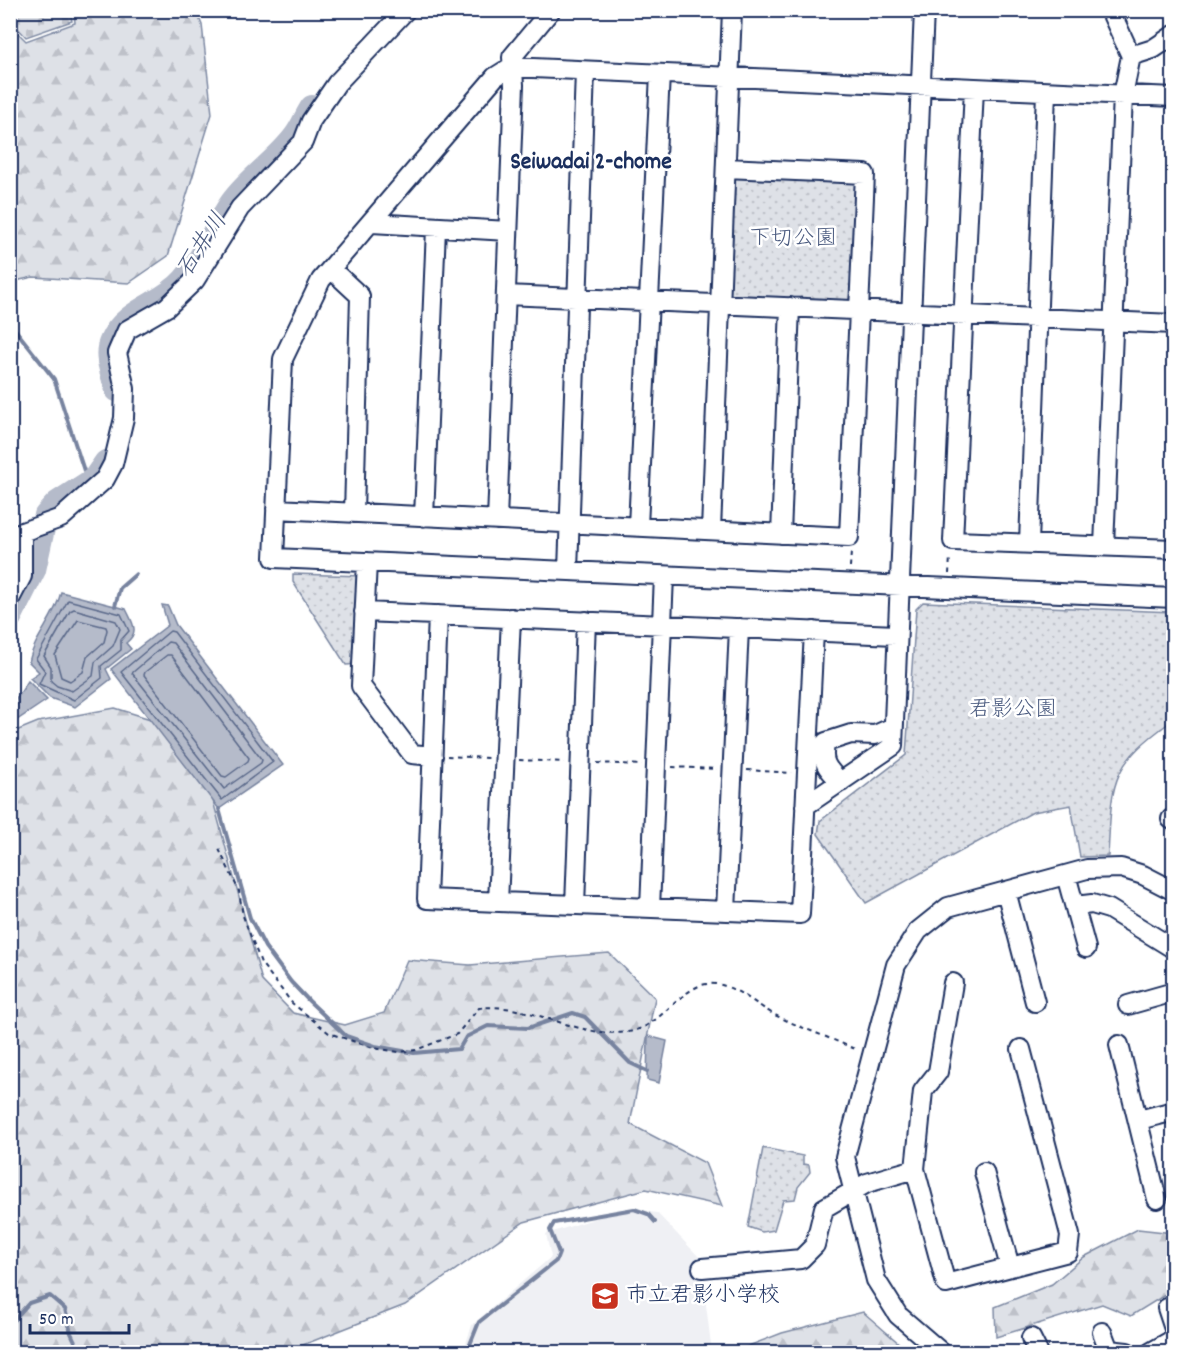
<svg xmlns="http://www.w3.org/2000/svg" width="1184" height="1363" font-family="Dekko,'Klee One',sans-serif">
  <defs>
    <pattern id="forest-firs" width="22" height="20" patternUnits="userSpaceOnUse" patternTransform="scale(1.5)"><rect width="22" height="20" fill="#dee1e7"/><path d="M5 1l3.5 6h-7zM16 11l3.5 6h-7z" fill="#bec1c9"/></pattern>
    <pattern id="cemetery-stones" width="16" height="16" patternUnits="userSpaceOnUse" patternTransform="scale(1.5)"><rect width="16" height="16" fill="#dee1e7"/><path d="M2 7V4a2 2 0 0 1 4 0v3zM10 15v-3a2 2 0 0 1 4 0v3z" fill="#bec1c9"/></pattern>
    <pattern id="park-dots" width="8" height="8" patternUnits="userSpaceOnUse" patternTransform="scale(1.5)"><rect width="8" height="8" fill="#dee1e7"/><path d="M2 2h.1M6 6h.1" fill="none" stroke="#bec1c9" stroke-width="1.8" stroke-linecap="round"/></pattern>
  </defs>
  <rect width="100%" height="100%" fill="#fff"/>
  <filter id="ink" filterUnits="userSpaceOnUse"><feTurbulence type="fractalNoise" baseFrequency=".0167" numOctaves="2"/><feDisplacementMap in="SourceGraphic" scale="12" xChannelSelector="R" yChannelSelector="G"/><feConvolveMatrix kernelMatrix="1 2 1 2 8 2 1 2 1" color-interpolation-filters="sRGB"/></filter>
  <g filter="url(#ink)">
    <path fill="#eff0f4" d="M626,1209L657,1213L700,1258L712,1352H463L472,1325L551,1257L546,1234Z"/>
    <path fill="url(#forest-firs)" stroke="#7c88a2" stroke-width="1.5" d="M74,11H196L202,25L212,114L168,256L129,283L33,277L11,282V26L26,41L75,23Z
      M115,708L160,722L212,797L262,981L293,1013L345,1025L384,1013L407,960L470,965L609,953L655,998L630,1124L705,1163L722,1206L646,1189L524,1222L405,1305L285,1352H11V733L38,722Z
      M1138,1229L1173,1233V1290L1131,1316L1102,1304L996,1337L995,1307L1052,1284L1084,1257Z
      M863,1312L909,1352H733L782,1333Z"/>
    <path fill="url(#cemetery-stones)" stroke="#7c88a2" stroke-width="1.5" d="M10,11H70L72,21L26,37L11,21Z"/>
    <path fill="url(#park-dots)" stroke="#7c88a2" stroke-width="1.5" d="M738,172L853,179L860,186L856,300L849,306L732,300L726,293L731,179Z
      M293,574L363,576L360,664L346,665L293,582Z
      M923,602L1173,612V720C1109,766 1112,781 1108,856L1080,857L1071,805L1033,812L866,903L818,834L820,821L906,755L916,609Z
      M763,1148L803,1156V1164L809,1165L810,1172L798,1187L795,1199L783,1200L774,1230L762,1232L748,1227Z"/>
    <path fill="#b5bbca" stroke="#77839f" stroke-width="1.5" d="M61,592L126,609C133,624 140,632 126,643L131,649L106,669L111,679L75,707L50,698L30,678L39,672L29,662C34,637 55,618 61,592Z
      M162,605L168,606L176,625L283,765L219,809L111,669L168,625Z
      M28,681L47,700L11,724V707Z
      M648,1036L667,1041L659,1083L647,1080Z"/>
    <g fill="none" stroke-linecap="round" stroke-linejoin="round">
      <path stroke="#596789" stroke-width="1.5" d="M68,600L121,614L129,631L121,640V650L101,666L102,678L74,700L39,684L45,671L36,659Z
        M74,609L116,621L120,629L113,646L95,662L93,676L72,691L57,686L51,681V667L44,656L70,611Z
        M78,620L106,627L107,630L104,642L87,657L83,672L70,681L61,677L55,655Z
        M170,631L174,632L273,762L222,800L121,672Z
        M168,642L173,643L262,760L261,763L224,789L132,673Z
        M167,655H171L249,758L248,761L226,777L222,776L144,675L145,672Z"/>
      <path stroke="#77839f" stroke-width="4" d="M10,323L54,379L88,483
        M115,606L120,588L136,574
        M219,809L250,918L265,947L291,982L309,1001L346,1036L375,1046L414,1053L459,1049L466,1037L488,1026L528,1028L573,1013L585,1017L630,1063L647,1071
        M10,1324L29,1303L50,1296L65,1309L71,1333L80,1352
        M467,1352L479,1322L556,1261L559,1253L550,1230L554,1223L634,1209L648,1214L655,1222"/>
      <path stroke="#b5bbca" stroke-width="24" d="M117,390C113,375 104,356 111,341C125,309 162,305 184,280C205,257 214,227 232,202C250,177 278,160 296,135C302,127 306,116 312,107
        M10,618L34,570L46,515L57,503L94,479L106,462"/>
      <g stroke="#1b2f5e" stroke-width="22">
        <path id="minor" d="M1131,56L1153,49L1174,35
          M974,88L953,541L1174,549
          M1174,97L511,67L495,77L321,280L283,359L274,558L1174,598
          M372,223L508,231
          M331,269L360,296L354,513
          M506,295L1174,324
          M276,509L849,537L865,174L726,168
          M424,517L436,228
          M497,520L514,85L512,57L551,10
          M638,526L660,74
          M711,530L732,10
          M781,534L790,307
          M1029,543L1046,92
          M1104,546L1123,95L1131,56L1110,10
          M367,562L361,686L412,754L433,756
          M568,571L585,71
          M10,599L22,576V532L61,518L105,479L113,464L124,418L125,389L117,353L127,330L167,307L195,280L240,208L303,142L311,121L337,83L406,10
          M364,612L896,635
          M438,615L427,899L800,914L814,631
          M841,782C827,769 820,761 826,742L851,734L875,735L893,727
          M805,806L893,746L924,10
          M1171,819L1174,821
          M1066,875L1086,948
          M1006,891L1035,1002
          M498,902L511,618
          M575,905L586,621
          M1075,906L1092,904L1109,909L1174,949
          M650,908L664,576
          M726,911L739,628
          M953,983L938,1072L923,1091L915,1169L946,1284L1068,1252L1070,1235L1021,1049
          M1128,1005L1174,992
          M1119,1045L1157,1199
          M1139,1120L1174,1111
          M984,1172L1010,1267
          M702,1268L801,1259L815,1245L824,1208L867,1183L915,1169
          M1167,1308L1174,1329
          M1102,1332L1109,1350
          M1031,1338L1038,1352
          M941,1352L898,1315L876,1280L845,1157L896,965L918,931L948,907L1087,869L1121,868L1143,875L1174,891
          M1104,1352L1109,1350L1127,1352
          M1151,1352L1172,1340L1174,1334"/>
      </g>
      <path stroke="#1b2f5e" stroke-width="2" stroke-dasharray="4.5 4.5" stroke-linecap="butt" d="M850,567L851,552
        M949,574L950,556
        M447,756L489,758
        M519,760L564,762
        M597,763L642,765
        M672,767L717,769
        M747,770L792,773
        M219,849L239,891L243,916L261,963L292,1003L329,1033L373,1048L399,1052L416,1050L457,1034L479,1008C529,1001 576,1039 627,1032C657,1029 673,997 699,986C726,975 756,1006 777,1016C803,1029 831,1038 857,1050"/>
      <use href="#minor" stroke="#fff" stroke-width="18"/>
    </g>
  </g>
  <defs>
    <g id="school-square" transform="scale(1.5)"><rect x="-9" y="-9" width="18" height="18" rx="4" fill="#c8321e" stroke="#fff"/><path d="M0-5L7-2L0 1L-7-2ZM-4 1L0 2.5L4 1V4Q0 6-4 4Z" fill="#fff"/></g>
  </defs>
  <g fill-rule="evenodd">
    <use href="#school-square" x="605" y="1296"/>
  </g>
  <g text-anchor="middle" dominant-baseline="central" stroke-width="5" stroke-linejoin="round" paint-order="stroke">
    <g font-size="22" fill="#4c5c80" stroke="#fff">
      <text x="793" y="239">下切公園</text>
      <text x="1013" y="710">君影公園</text>
    </g>
    <g font-size="22" fill="#1b2f5e" stroke="#fff" text-anchor="start">
      <text x="626" y="1296">市立君影小学校</text>
    </g>
    <g font-size="24" font-weight="bold" fill="#1b2f5e" stroke="#fff">
      <text x="591" y="163">Seiwadai 2-chome</text>
    </g>
    <g font-size="24" font-style="italic" fill="#49597e" stroke="#fff">
      <text transform="translate(203 246) rotate(-57)">石井川</text>
    </g>
  </g>
  <rect width="1184" height="1363" fill="none" stroke="#fff" stroke-width="36"/>
  <rect x="18" y="18" width="1148" height="1327" fill="none" stroke="#1b2f5e" stroke-width="2" filter="url(#ink)"/>
  <path d="M30 1324v9h99v-9" fill="none" stroke="#1b2f5e" stroke-width="3"/>
  <text x="39" y="1324" font-size="18" fill="#1b2f5e" stroke="#ffffff" stroke-width="4.5" paint-order="stroke">50 m</text>
</svg>
